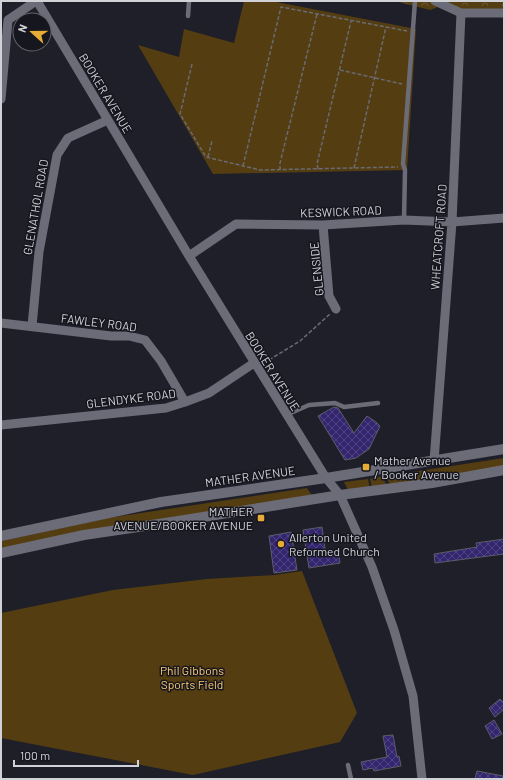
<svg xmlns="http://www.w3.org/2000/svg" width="505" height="780" font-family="Barlow,sans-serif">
  <defs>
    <pattern id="forest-crowns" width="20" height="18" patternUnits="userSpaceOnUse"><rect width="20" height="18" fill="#543e11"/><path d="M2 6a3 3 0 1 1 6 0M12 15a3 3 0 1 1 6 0" fill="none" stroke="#6c5933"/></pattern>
    <pattern id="building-cross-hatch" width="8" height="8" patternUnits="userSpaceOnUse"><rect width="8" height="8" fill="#33266e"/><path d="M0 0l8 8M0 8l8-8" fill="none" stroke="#504482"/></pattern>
  </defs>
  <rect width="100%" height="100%" fill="#1f1f29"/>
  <path fill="#543e11" d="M244,1H271L416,29L407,170L213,174L138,45L179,57L184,29L234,43Z
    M504,458V468L390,485L386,476Z
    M382,476L387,486L372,488L370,479Z
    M368,479L370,489L349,492L344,482Z
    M307,488L313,497L1,551V541L108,518Z
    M302,571L357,713L340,742L193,775L1,738V613L113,590L207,579L275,575Z"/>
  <path fill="url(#forest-crowns)" d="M395,1H504V13H461L443,5L430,10Z"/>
  <path fill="url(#building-cross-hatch)" stroke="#5c5c68" d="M334,407L338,408L354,433L367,416L376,422L380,426L369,449L356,458L345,460L318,416Z
    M322,527L326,556L335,552L339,555L340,563L309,568L303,530Z
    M291,532L297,570L274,573L269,536Z
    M504,539V554L435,563L434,554L477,547L476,543Z
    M500,699L504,703V709L495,717L489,708Z
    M494,720L502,734L492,739L485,726Z
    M393,735L397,757L399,756L401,766L374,771L373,768L363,770L361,762L387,757L383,736Z
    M477,771L503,776V779H475Z"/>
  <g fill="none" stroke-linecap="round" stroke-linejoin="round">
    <path stroke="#6a6a73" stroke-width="1.5" stroke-dasharray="4 2" stroke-linecap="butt" d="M192,64L180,114L206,157L260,170L398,167
      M340,70L402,84
      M208,157L212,141
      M243,166L281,7L407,31
      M354,168L386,27
      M318,169L317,164L351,21
      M280,170V163L317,14
      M264,363L300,341L330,314"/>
    <path stroke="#6c6c78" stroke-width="4.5" d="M188,16L189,1
      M404,220L405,170L403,164L415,1
      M286,415L309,405L335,403L344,407L378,403
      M348,765L351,779"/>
    <path stroke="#6c6c78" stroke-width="9" d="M37,1L189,256L326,478L340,495L372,567L394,630L413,696L422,779
      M435,1L461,13H504
      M1,99L8,20L36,1
      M323,225L329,296L336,309
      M189,256L236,224L323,225L404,220L452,222L504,218
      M1,323L111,336H129L145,340L161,361L185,402
      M32,326L39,252L57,155L68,138L108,120
      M1,425L166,408L185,402L209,393L254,363
      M434,461L452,222L461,13"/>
    <path stroke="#6c6c78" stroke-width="10" d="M1,536L161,502L326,478L504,449
      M1,553L84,535L172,522L340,495L432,483L504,470"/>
  </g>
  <g fill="#e6ac36" stroke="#16161f" stroke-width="1.5">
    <rect x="362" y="463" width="8" height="8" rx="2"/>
    <rect x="257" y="514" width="8" height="8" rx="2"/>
    <circle cx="281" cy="544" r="4"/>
  </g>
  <g text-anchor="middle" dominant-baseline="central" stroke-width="3" stroke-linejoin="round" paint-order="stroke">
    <g font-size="12" fill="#d1d1d8" stroke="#16161f">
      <text transform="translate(106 93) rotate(59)">BOOKER AVENUE</text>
      <text transform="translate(35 207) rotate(-80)">GLENATHOL ROAD</text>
      <text transform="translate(341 211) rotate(-2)">KESWICK ROAD</text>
      <text transform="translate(438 237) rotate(-86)">WHEATCROFT ROAD</text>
      <text transform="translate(316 269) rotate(-96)">GLENSIDE</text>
      <text transform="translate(99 322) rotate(7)">FAWLEY ROAD</text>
      <text transform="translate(273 371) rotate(58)">BOOKER AVENUE</text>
      <text transform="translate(131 398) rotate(-7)">GLENDYKE ROAD</text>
      <text transform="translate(250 476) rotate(-8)">MATHER AVENUE</text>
    </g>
    <g font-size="12" fill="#d1d1d8" stroke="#16161f" text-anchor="start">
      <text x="374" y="460">Mather Avenue<tspan x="374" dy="14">/ Booker Avenue</tspan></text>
      <text x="253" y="511" text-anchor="end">MATHER<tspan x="253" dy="14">AVENUE/BOOKER AVENUE</tspan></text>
      <text x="289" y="537">Allerton United<tspan x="289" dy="14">Reformed Church</tspan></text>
    </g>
    <g font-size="12" fill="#fccb73" stroke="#16161f">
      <text x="192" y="670">Phil Gibbons<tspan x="192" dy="14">Sports Field</tspan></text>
    </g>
  </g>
  <rect width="505" height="780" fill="none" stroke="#d1d1d8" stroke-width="4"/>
  <g transform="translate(32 32) rotate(291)"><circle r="19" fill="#16161f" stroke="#616169"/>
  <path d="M0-3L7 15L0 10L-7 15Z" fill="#e6ac36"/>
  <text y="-6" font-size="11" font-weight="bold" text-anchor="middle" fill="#d1d1d8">N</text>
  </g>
  <path d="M14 760v6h124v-6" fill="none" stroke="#d1d1d8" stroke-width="2"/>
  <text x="20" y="760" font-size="12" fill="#d1d1d8" stroke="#16161f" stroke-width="3" paint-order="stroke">100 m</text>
</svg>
